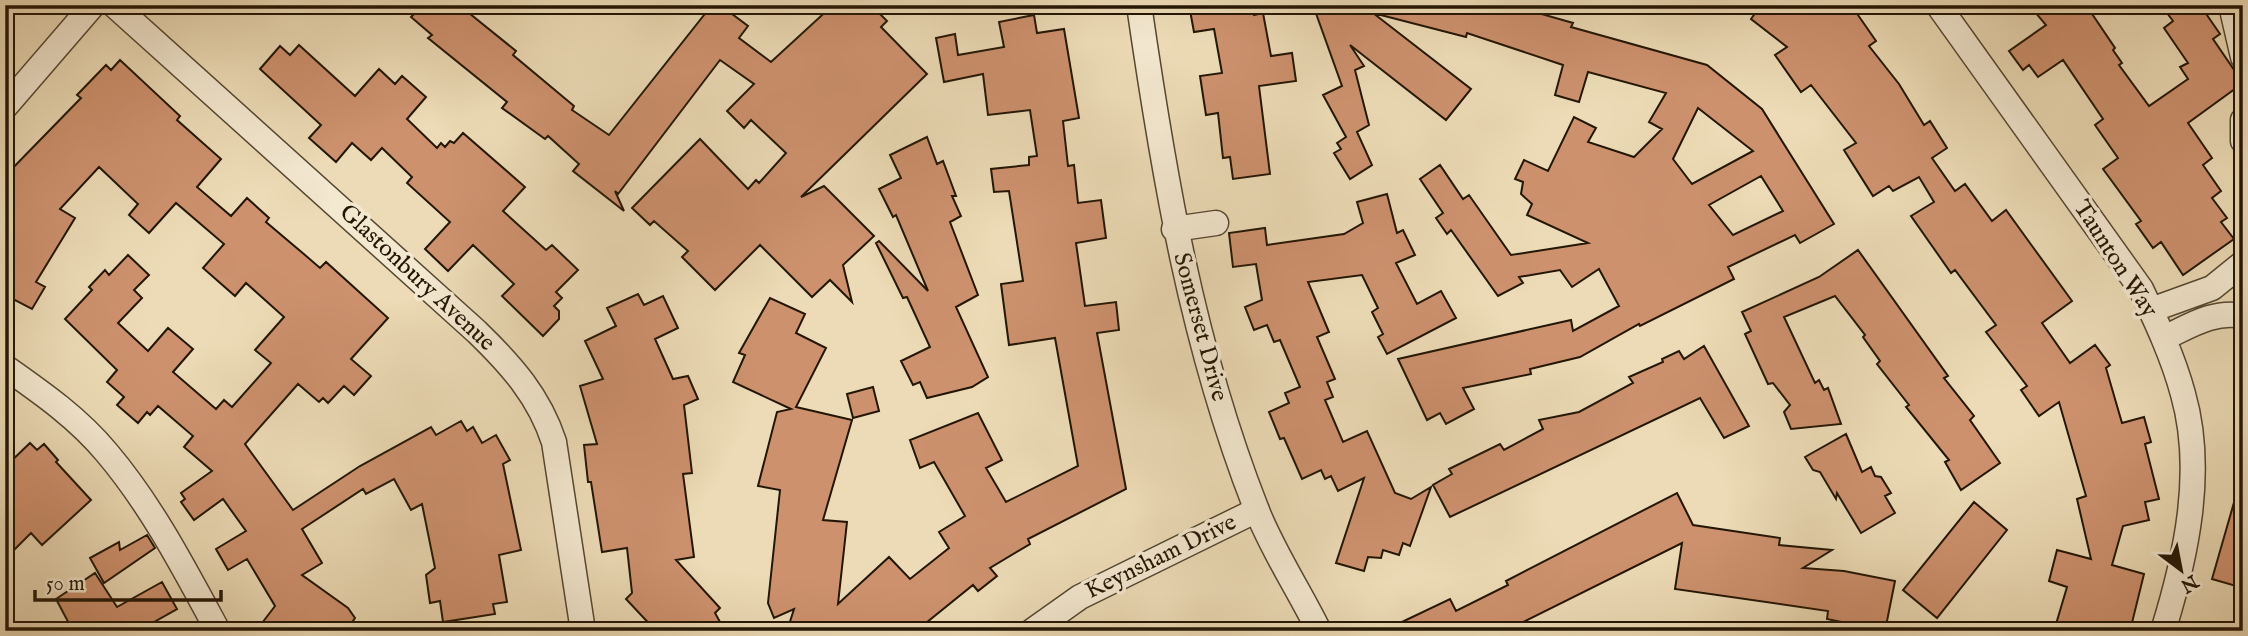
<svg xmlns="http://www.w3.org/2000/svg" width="2248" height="636" font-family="'IM FELL English',serif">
  <rect width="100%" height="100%" fill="#ecdbb6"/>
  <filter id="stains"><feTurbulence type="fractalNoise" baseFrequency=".00286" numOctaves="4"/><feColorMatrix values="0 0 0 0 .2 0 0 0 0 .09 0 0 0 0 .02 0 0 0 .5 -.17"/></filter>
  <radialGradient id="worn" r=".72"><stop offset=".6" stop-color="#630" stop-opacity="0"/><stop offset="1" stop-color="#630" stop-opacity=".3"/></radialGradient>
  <path fill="#cd916e" stroke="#231605" stroke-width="2" fill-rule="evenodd" d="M423,5H459L516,51L513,55L574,106L572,110L609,135L712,5H720L748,26L739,38L771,62L833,5H871L887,21L881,27L927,74L801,197L824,186L874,236L843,265L852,302L830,280L812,297L760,245L715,290L682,257L688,251L654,221L650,225L632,208L700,139L748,189L756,180L759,183L786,153L751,120L744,128L727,111L754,84L720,60L618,194L615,191L624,211L573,171L579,164L548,136L545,139L502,108L507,102L428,38L432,35L411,17Z
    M1189,5H1252L1254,15L1263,13L1271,56L1292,53L1296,81L1259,86L1270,174L1233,179L1230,157L1223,158L1218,113L1206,115L1200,76L1222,73L1214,29L1194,32Z
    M1313,5H1364L1371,11L1372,5H1510L1573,23L1571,27L1707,65L1762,109L1834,224L1800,243L1795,235L1728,267L1734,279L1640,326L1639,324L1580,357L1530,369L1531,374L1463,388L1474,409L1446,424L1440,413L1427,420L1398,359L1571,320L1573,331L1619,306L1599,269L1572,287L1560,270L1519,277L1523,283L1498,296L1451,230L1447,234L1436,218L1443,213L1420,179L1440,165L1463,199L1469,195L1511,255L1588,243L1527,215L1532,204L1521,194L1523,182L1515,179L1524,160L1548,171L1574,117L1596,128L1588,142L1634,157L1662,129L1649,122L1666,93L1588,72L1579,102L1555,95L1563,65L1467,33L1466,37L1373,13L1471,89L1446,120L1350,45L1364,66L1355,70L1369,125L1357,132L1372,165L1350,179L1334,153L1341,149L1337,143L1346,137L1323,95L1342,86ZM1698,108L1753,151L1692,184L1673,159ZM1761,176L1783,211L1733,235L1709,205Z
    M1761,5H1851L1876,41L1869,46L1899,84L1924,125L1930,121L1947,148L1932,158L1955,191L1965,184L1992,221L2006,210L2072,301L2042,323L2070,363L2095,345L2110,365L2106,368L2122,423L2144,417L2151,442L2145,444L2159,499L2145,502L2149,520L2123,526L2112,565L2144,574L2130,631L2089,626L2087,631H2054L2067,587L2049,581L2057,550L2091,559L2077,499L2086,496L2059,402L2039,416L2021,390L2027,386L1986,332L1996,325L1955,270L1951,273L1911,216L1934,202L1919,177L1893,191L1889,186L1873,196L1844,150L1856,143L1811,85L1801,92L1775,55L1787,47L1751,19Z
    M2029,5H2086L2115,48L2113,50L2122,63L2119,65L2149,106L2188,79L2180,67L2188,63L2164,28L2173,21L2161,5H2200L2220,34L2213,39L2243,83L2188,123L2212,158L2203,165L2221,191L2212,198L2227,218L2221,222L2234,239L2183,275L2161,242L2153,248L2136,224L2141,221L2103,169L2118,158L2095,125L2103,119L2063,60L2038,77L2029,65L2023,70L2009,51L2046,25Z
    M1034,15L1037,33L1064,29L1079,118L1063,121L1068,166L1074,165L1078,203L1101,200L1106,238L1076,243L1085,306L1116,302L1119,330L1097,333L1126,489L1028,539L1030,544L990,568L997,576L978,591L973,585L916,631H787L794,609L774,618L768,603L780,490L758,486L777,412L791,409L733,382L745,355L739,353L770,298L805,314L796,333L826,348L796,407L852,420L823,520L847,522L838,604L889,557L910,579L949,548L939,532L965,516L934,462L920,468L910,440L978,413L1002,460L986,468L1006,502L1078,466L1055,338L1009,345L1001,284L1023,281L1009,191L994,192L991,169L1029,165V157L1037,156L1030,110L988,115L983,74L944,82L936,38L955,34L958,55L1004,47L999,22Z
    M299,45L355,96L379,69L395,84L402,76L426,97L407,119L437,148L441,143L445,147L450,141L454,143L463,133L525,187L503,211L546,250L552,245L578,270L556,292L562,298L554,306L559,311V319L543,336L502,296L514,284L473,245L448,271L425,249L450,222L407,183L412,177L382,148L371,160L352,143L336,162L309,138L321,125L260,69L280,46L290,55Z
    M120,60L180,116L177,120L221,159L197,187L231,216L247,198L269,218L266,222L305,255L320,268L326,262L388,318L351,359L371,376L354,395L344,386L328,403L323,398L319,402L298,384L245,444L293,510L360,466L431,427L436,435L461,421L467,431L473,427L482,443L496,435L510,460L503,464L521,550L499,555L507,602L493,604L495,614L443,622L440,601L430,603L426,575L435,568L422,504L411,510L394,479L366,494L363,489L302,529L322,563L302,575L348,608L355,618L346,631H256L275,606L247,559L228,570L216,549L246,531L223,499L194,520L181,502L185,499L181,493L212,471L184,447L193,436L158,406L150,415L147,412L138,423L117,405L124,397L107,382L117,370L65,319L92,290L89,287L105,270L109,275L128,255L149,275L134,290L142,298L118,323L148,351L168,328L193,349L173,372L216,409L224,400L232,407L271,363L255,350L284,317L246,283L235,296L203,268L224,244L176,203L149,233L129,215L138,204L99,167L60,209L75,218L36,282L45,287L32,309L5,295V176L81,98L77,95L106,65L111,70Z
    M927,137L937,164L943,161L956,196H952L961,216L950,222L978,295L956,307L988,377L972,387L927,398L920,382L913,385L901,361L930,347L907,297L903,298L876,243L879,241L928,291L896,215L893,217L879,189L901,178L890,155Z
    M1387,194L1397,233L1403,230L1415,255L1396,263L1417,304L1441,291L1456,318L1387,354L1378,337L1383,334L1372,312L1378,308L1362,275L1308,282L1329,332L1317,337L1335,379L1327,382L1333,397L1325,400L1343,442L1367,431L1395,493L1411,499L1431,487L1410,546L1403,543L1399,555L1383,550L1381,558L1368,557L1364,571L1336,563L1364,478L1338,491L1331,476L1325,479L1321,470L1302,479L1284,438L1280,439L1269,412L1289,403L1285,393L1300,387L1280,340L1274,342L1267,325L1254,330L1245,307L1262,300L1256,264L1233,267L1229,233L1265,228L1267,245L1344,234L1363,223L1357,202Z
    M1858,250L1948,376L1944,378L1974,416L1970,420L2000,463L1961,490L1945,462L1949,460L1906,407L1909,405L1877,364L1880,361L1863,337L1865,335L1835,296L1784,317L1815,383L1819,380L1824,390L1828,388L1841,424L1791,429L1784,412L1790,405L1773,383L1768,384L1745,334L1751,331L1742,312L1819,277Z
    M638,294L644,305L663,296L678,328L655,339L673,379L688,376L698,399L684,405L692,473L683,474L694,557L676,560L720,608L715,613L725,631H656L626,599L632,593L627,548L602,552L591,482H588L584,445L597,444L580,386L603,379L585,341L616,326L607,308Z
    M1704,346L1749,426L1724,438L1700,398L1450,517L1433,485L1452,474L1449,469L1500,444L1504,450L1543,429L1539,420L1579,412L1633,383L1629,377L1663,362L1662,359L1679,351L1684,359Z
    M873,387L879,411L853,418L847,394Z
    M1846,434L1862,472L1871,467L1875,476L1881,477L1891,493L1885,496L1895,513L1861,533L1837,493L1836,499L1820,472L1813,470L1805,457Z
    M30,443L37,450L44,444L58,460L56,462L91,500L42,545L31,533L5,559V467Z
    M2237,492L2243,493V588L2212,579Z
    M1677,493L1693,525L1780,538L1779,545L1832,550L1803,568L1844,571L1895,581L1885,631L1827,619L1828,611L1675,589L1682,543L1505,631H1383L1450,599L1456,611L1508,585L1506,581Z
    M1974,502L2007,530L1937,618L1903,590Z
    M147,535L155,548L104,583L90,558L119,542L120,550Z
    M95,573L117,607L162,582L177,609L138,631H73L56,599Z"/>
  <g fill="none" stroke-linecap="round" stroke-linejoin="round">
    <g stroke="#554731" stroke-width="27">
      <path id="minor" d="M114,5L477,332C511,365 539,396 554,442L583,631
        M1139,5C1164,177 1192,345 1256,508C1272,550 1299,590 1319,631
        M1938,5L2141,289C2157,323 2173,357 2183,394C2205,471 2186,557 2163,631
        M2231,5L2243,57
        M5,107L93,5
        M2243,120V141
        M1174,229L1216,223
        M2151,310L2212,288L2243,263
        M2164,338C2190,326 2214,310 2243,316
        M5,367C42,393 78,418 107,453C152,506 185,570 218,631
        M1032,631L1080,597L1257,510"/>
    </g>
    <use href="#minor" stroke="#f3e8d0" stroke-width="24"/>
  </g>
  <g text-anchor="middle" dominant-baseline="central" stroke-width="7" stroke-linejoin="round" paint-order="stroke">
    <g font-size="24" fill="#231605" stroke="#f3e8d0">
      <text transform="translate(2115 259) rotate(57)">Taunton Way</text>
      <text transform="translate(417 278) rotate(43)">Glastonbury Avenue</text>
      <text transform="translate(1200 327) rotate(75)">Somerset Drive</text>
      <text transform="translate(1161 557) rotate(-26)">Keynsham Drive</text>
    </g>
  </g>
  <rect width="2248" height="636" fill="none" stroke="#ecdbb6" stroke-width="28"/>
  <rect x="7" y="7" width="2234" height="622" fill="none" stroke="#231605" stroke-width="3.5"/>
  <rect x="14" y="14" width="2220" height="608" fill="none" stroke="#231605" stroke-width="2"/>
  <g transform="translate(2181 570) rotate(148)" stroke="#f3e8d0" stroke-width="5" paint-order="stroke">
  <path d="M0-5L12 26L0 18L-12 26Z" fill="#231605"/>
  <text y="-10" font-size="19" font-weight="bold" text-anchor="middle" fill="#231605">N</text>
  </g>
  <path d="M35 590v10h186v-10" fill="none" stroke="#231605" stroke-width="3.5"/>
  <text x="46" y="590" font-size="21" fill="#231605" stroke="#f3e8d0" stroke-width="5" paint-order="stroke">50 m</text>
  <rect width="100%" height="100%" filter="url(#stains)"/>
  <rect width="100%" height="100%" fill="url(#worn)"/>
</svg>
